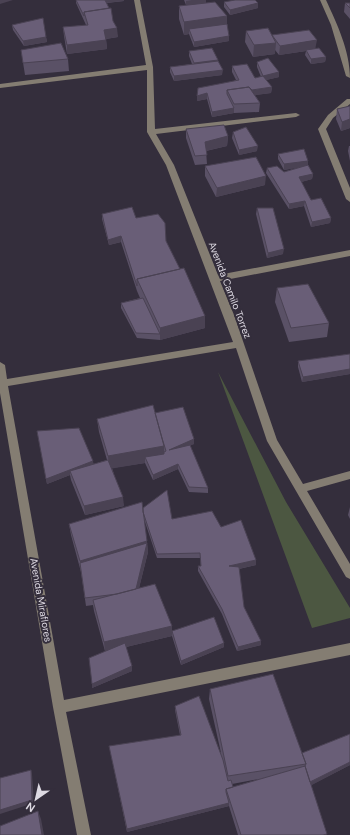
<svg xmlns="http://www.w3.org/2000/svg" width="350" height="835" font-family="'DM Sans',sans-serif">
  <rect width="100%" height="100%" fill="#342e3c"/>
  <path fill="#4c5741" d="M218,372L286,502L350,608V618L312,628Z"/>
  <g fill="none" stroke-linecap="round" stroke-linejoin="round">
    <path fill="#847d72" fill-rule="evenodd" d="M134,0H140L153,67L155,129L296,113L300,115L296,117L156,134L174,165L218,275L350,250V256L220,281L234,315L277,440L303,484L350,471V479L307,491L350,564V579L346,577L267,441L236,348L8,386L64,700L350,643V655L66,712L91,835H77L53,707L0,393V362L5,365L7,379L233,342L166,165L147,132V70L0,88V84L146,65Z
      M320,0H326C337,24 350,51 350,78L346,76L331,25Z
      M347,99H350V104L333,118L326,129L350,188V202L346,199L318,129L328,115Z"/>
  </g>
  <path fill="#5a5166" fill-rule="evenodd" d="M76,0H124V1L107,3L118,37L106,39L107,49L67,54L64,36L63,27L86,25L76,3Z
    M184,0H206V3L227,16V24L229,36V41L194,47L189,34L184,35L179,19V6L186,5Z
    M224,2L258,8L230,15L224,7Z
    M345,3H350V19L344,12Z
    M12,25L46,37L47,42L24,46L13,30Z
    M246,31L272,36V35L316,48L326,57L325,62L311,64L305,55L306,51L279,55L275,50V54L253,57L245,42Z
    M21,50L68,59L69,71L25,75Z
    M189,51L218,60L222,75L174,81L170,72V67L192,64L189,56Z
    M257,62L279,72V77L266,80L272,87L271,93L255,95L260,103L259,112L234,113L212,117L207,99L197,101V96L236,80L232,72V66L255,78L261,77L257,67Z
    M350,106V128L341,131L336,119L337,109Z
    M186,129L228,136L227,146L206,151L207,164L195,165L186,138Z
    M233,132L257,151L239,155L232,138Z
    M349,146H350V161L348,151Z
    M278,154L308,165L313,174L312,179L301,182L311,200L331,218L330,223L311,227L304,206L289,209L266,173L267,168L284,172L299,167L284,170L278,159Z
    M205,166L265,185L216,197L205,176Z
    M257,208L283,254L267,258L256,214Z
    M102,214L136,218L166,241L205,328L160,340L137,338L121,308V303L140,298L137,291L121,242L109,245L102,219Z
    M277,288L329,323L327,337L289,342L275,302Z
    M350,354V374L302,382L298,367V361Z
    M155,413L194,439V444L190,445L208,488V493L189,492L178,469L153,480L145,463L112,468L124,506L85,515L71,480L70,475L47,484L37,431L94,464L107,460L99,432L97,419Z
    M350,507V519L348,515Z
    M143,508L172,519L221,527L256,560V565L239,569L244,607L261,645L237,651L222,614L198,571V566H201L200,558H157L144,519L148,552L139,588L172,626V636L126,647L132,671L92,688L105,651L94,611L93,605L86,606L81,572L71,535L69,524Z
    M172,631L224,647L181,665L172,636Z
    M210,689L302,753L350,734V765L311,785L326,835H238L229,806L127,832L110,750L180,735L175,710V706L221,753L209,699ZM259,779L233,787L232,784Z"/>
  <path fill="#4a4253" d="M0,0H13L0,4Z
    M104,0H124V1L105,3Z
    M192,0H206V3L186,6V1Z
    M258,3V8L230,15V10Z
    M227,16V29H189V34L184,35V22Z
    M117,28L118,37L105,39L104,30Z
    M229,36V41L194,47V42Z
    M46,37L47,42L24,46L23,41Z
    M106,40L107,49L67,54V45Z
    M317,40L315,50H306V51L279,55L280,46Z
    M276,43L275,54L253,57L254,45Z
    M326,57L325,62L311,64V59Z
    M218,60V65L194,68V63Z
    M223,70L222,75L174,81V76Z
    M279,72V77L262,81L263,76Z
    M272,87L271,93L231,98L229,94Z
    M207,93V99L197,101V96Z
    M234,108V113L212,117V112Z
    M350,119V128L341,131L342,122Z
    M228,136L227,146L205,151V142Z
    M258,146L257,151L239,155V150Z
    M308,161V166L284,170V164Z
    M313,174L312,179L298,183L299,177Z
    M266,176L265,185L216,197L217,188Z
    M305,201L304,206L289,209V204Z
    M331,218L330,223L311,227L312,222Z
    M121,236V242L109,245L108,240Z
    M284,249L283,254L267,258L268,253Z
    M205,316V328L160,340V328Z
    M350,369V374L302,382L303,377Z
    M194,439V444L169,455V450Z
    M164,446V459L145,457V463L109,469L108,456Z
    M93,461L94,466L70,471V475L47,484L46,479Z
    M178,464V469L153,480V475Z
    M123,497L124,506L85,515L84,506Z
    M147,541L148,552L136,600L81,572L80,561Z
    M256,560V565L229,571V566Z
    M172,626V636L105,652L104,642Z
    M261,641V645L237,651L238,647Z
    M224,643V647L181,665V661Z
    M132,666V671L92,688V684Z
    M350,762V765L308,787L309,783Z
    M31,770L32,774L34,803L0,814V810Z
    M229,803V806L127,832V829Z
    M38,811L41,819L44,835H42Z"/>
  <path fill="#695e77" stroke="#4a4253" d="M76,0H105L109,8L84,12V16Z
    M235,0H255L258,3L230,10L224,2Z
    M215,2L227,16L184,22L179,6Z
    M345,3H350V8Z
    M111,8L113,21L117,28L104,30L106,40L67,45L63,27L88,25L84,12Z
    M43,18L46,37L23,41L12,25Z
    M227,24L229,36L194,42L189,29Z
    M268,28L276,43L254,45L246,31Z
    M309,30L317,40L280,46L272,35Z
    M61,43L68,59L23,63L21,50Z
    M212,48L218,60L194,63L189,51Z
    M319,48L326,57L311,59L306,50Z
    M268,58L279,72L263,76L257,62Z
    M218,61L223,70L174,76L170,67Z
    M247,64L255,78L263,76L272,87L252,90L249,87L227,90V94L234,108L212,112L207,93L197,96L198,88L239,80L232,66Z
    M249,87L260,103L234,104L227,90Z
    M350,106V119L342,122L337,109Z
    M224,125L228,136L205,142L207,155L195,156L186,129Z
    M246,127L258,146L239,150L233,132Z
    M304,149L308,161L284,164L278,154Z
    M256,157L266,176L217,188L205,166Z
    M308,165L313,174L299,177L311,200L321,198L331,218L312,222L305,201L289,204L267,168L277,166L284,172Z
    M132,207L136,218L158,214L165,223L166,241L180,269L137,279V286L121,236L108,240L102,214Z
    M257,208H273L284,249L268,253Z
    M184,268L205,316L160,328L137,279Z
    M308,284L329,323L291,328L277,288Z
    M143,298L160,334L136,333L121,303Z
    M350,354V369L303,377L298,361Z
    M153,405L164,446L108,456L97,419Z
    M183,407L194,439L169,450L190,445L208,488L189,487L178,464L153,475L145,457L164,454V452L166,451L162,438L155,413Z
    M79,428L93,461L46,479L37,431Z
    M108,460L123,497L84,506L70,471Z
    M167,490L172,519L212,511L221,527L241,520L256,560L229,566L239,567L244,607L261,641L238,647L222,609L198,566H201L200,553L157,554L143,512V508Z
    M142,502L147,541L80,561L69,524Z
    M147,543L136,589L117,594L85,598L80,563Z
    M155,584L172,626L104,642L93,600Z
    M214,617L224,643L181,661L172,631Z
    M125,643L132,666L92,684L89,658Z
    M273,674L306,764L228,776L210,689Z
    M199,696L223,760L228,781L231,780L233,787L226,789V792L229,803L127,829L109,746L181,735L175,706Z
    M350,734V762L310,782L305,766L306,764L302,753Z
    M305,766L327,834L323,835H241L226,789Z
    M31,770L32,800L0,810V778Z
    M38,811L42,835H0V826Z"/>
  <g text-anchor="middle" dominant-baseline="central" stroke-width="4" stroke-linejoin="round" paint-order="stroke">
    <g font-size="10" fill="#dedae3" stroke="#342e3c">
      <text transform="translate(230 290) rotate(69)">Avenida Camilo Torrez</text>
      <text transform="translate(41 600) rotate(80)">Avenida Miraflores</text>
    </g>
  </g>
  <g transform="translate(36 799) rotate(214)" stroke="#342e3c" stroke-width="3" paint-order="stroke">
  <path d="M0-3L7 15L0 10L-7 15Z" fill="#dedae3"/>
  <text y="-6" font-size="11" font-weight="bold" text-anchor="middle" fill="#dedae3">N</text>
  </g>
</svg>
